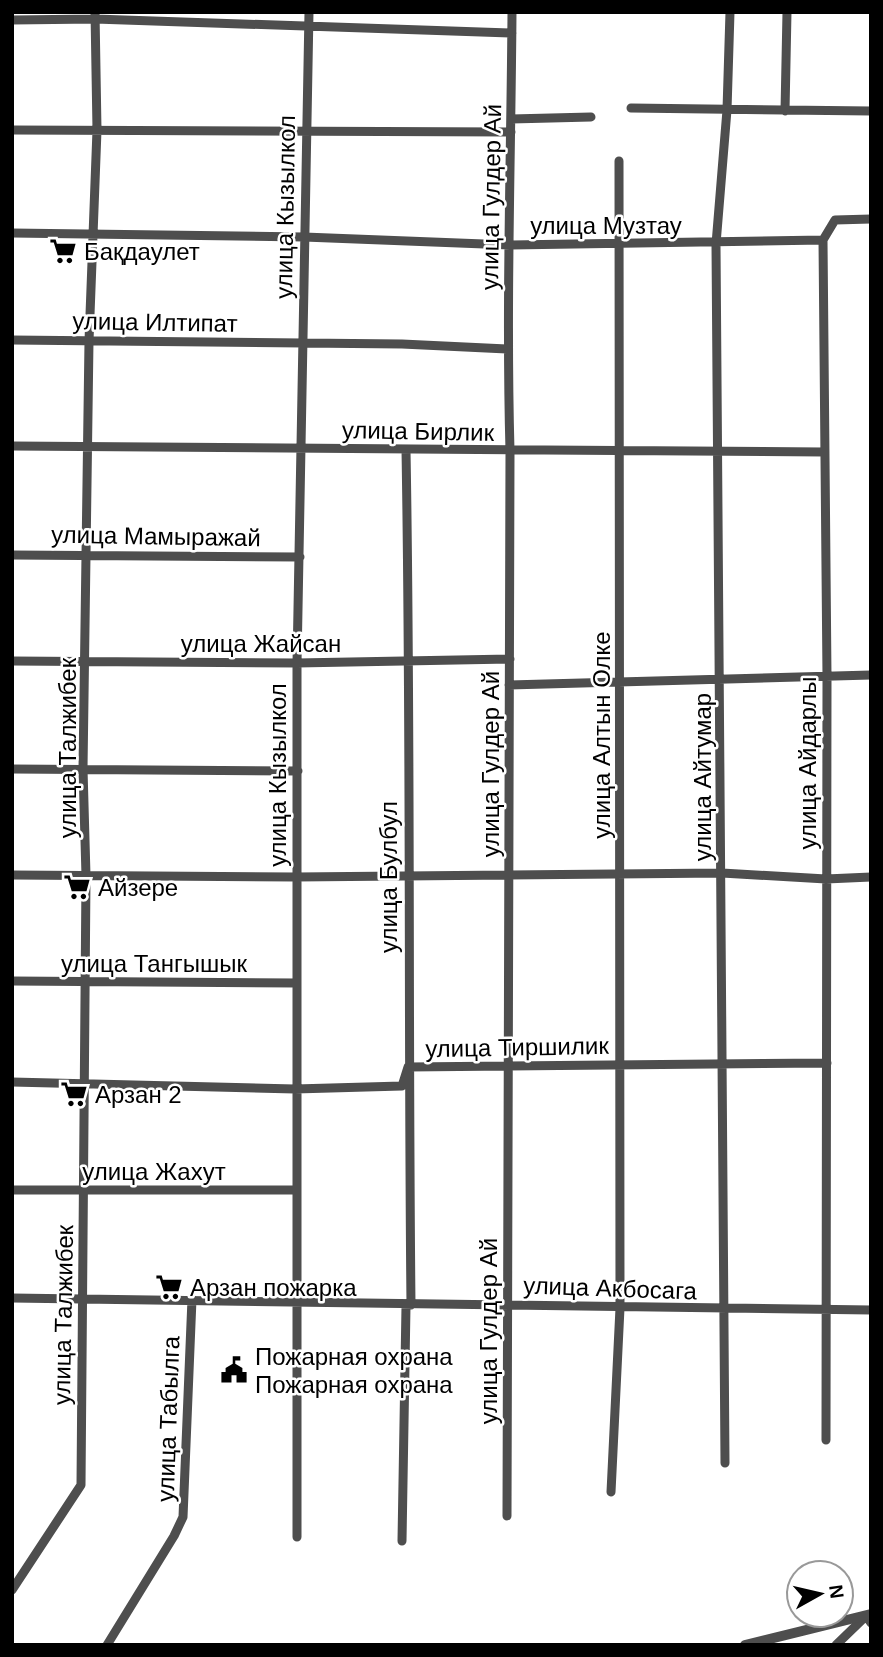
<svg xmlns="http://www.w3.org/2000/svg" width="883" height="1657" font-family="Helvetica,sans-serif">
  <rect width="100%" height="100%" fill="#fff"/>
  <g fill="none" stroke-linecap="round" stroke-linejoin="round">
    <path stroke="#4e4e4e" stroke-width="9" d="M12,20L95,19L512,33
      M631,108L871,111
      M785,111L787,12
      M511,119L591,117
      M12,130L511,132
      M12,233L304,237L511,245L823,240
      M12,340L402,344L507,349
      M12,446L824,452
      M406,450C411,735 408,1020 411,1305
      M12,555L300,557
      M12,661L297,663L510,659
      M509,685L871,675
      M12,769L298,771
      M12,875L296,877L722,873L826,879L871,877
      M12,981L296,983
      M12,1082L295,1089L402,1086L408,1067L827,1063
      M12,1190H296
      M12,1298L871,1310
      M826,1440L827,677L823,240L835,220L871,219
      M725,1463L716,244L727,110L730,12
      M611,1492L620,1308L619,161
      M507,1516L510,451C506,305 511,158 512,12
      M297,1537V663L309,12
      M402,1541L406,1306
      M12,1590L81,1485L86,876L83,769L89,341L97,130L95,12
      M107,1645L174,1536L183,1517L192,1299
      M836,1645L866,1616L871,1623"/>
    <path stroke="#4e4e4e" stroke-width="10" d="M745,1645L871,1614"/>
  </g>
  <defs>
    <g id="supermarket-bare" transform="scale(2.1)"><path d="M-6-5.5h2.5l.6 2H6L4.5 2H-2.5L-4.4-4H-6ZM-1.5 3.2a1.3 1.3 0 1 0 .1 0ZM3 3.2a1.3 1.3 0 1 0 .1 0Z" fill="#000" stroke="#fff" stroke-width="2.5" paint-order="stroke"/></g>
    <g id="civic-bare" transform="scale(2.1)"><path d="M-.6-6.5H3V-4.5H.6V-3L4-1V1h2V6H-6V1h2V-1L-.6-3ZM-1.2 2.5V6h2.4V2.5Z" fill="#000" stroke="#fff" stroke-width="2.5" paint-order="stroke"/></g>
  </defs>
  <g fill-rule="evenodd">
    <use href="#supermarket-bare" x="63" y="251"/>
    <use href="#supermarket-bare" x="77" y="887"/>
    <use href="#supermarket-bare" x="74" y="1094"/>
    <use href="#supermarket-bare" x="169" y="1287"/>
    <use href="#civic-bare" x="234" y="1370"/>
  </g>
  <g text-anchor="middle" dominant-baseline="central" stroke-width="5" stroke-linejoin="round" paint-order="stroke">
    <g font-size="24" fill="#000" stroke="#fff">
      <text transform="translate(491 197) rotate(-89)">улица Гулдер Ай</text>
      <text transform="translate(285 207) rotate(-89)">улица Кызылкол</text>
      <text x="606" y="225">улица Музтау</text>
      <text transform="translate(155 322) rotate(1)">улица Илтипат</text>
      <text transform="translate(418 431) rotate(1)">улица Бирлик</text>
      <text transform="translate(156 536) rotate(1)">улица Мамыражай</text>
      <text x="261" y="643">улица Жайсан</text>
      <text transform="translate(601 735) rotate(-90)">улица Алтын Олке</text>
      <text transform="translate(67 748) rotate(-90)">улица Талжибек</text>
      <text transform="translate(807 763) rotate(-90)">улица Айдарлы</text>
      <text transform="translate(490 764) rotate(-90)">улица Гулдер Ай</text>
      <text transform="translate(277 775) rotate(-90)">улица Кызылкол</text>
      <text transform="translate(702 777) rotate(-90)">улица Айтумар</text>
      <text transform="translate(388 877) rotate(-90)">улица Булбул</text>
      <text x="154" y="963">улица Тангышык</text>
      <text transform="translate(517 1047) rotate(-1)">улица Тиршилик</text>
      <text x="154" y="1171">улица Жахут</text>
      <text transform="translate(610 1288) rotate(2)">улица Акбосага</text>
      <text transform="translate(63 1315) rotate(-89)">улица Талжибек</text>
      <text transform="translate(488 1331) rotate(-90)">улица Гулдер Ай</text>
      <text transform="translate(168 1419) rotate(-88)">улица Табылга</text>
    </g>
    <g font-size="24" fill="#000" stroke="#fff" text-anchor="start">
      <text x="84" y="251">Бақдаулет</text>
      <text x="98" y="887">Айзере</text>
      <text x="95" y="1094">Арзан 2</text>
      <text x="190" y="1287">Арзан пожарка</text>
      <text x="255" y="1356">Пожарная охрана<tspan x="255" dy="28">Пожарная охрана</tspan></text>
    </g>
  </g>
  <rect width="883" height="1657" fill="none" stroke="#000000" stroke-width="28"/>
  <g transform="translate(820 1594) rotate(82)"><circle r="33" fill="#ffffff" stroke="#999999" stroke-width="2"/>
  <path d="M0-5L12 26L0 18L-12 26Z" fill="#000000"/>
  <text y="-10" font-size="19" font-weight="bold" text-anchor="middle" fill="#000000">N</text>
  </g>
</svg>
